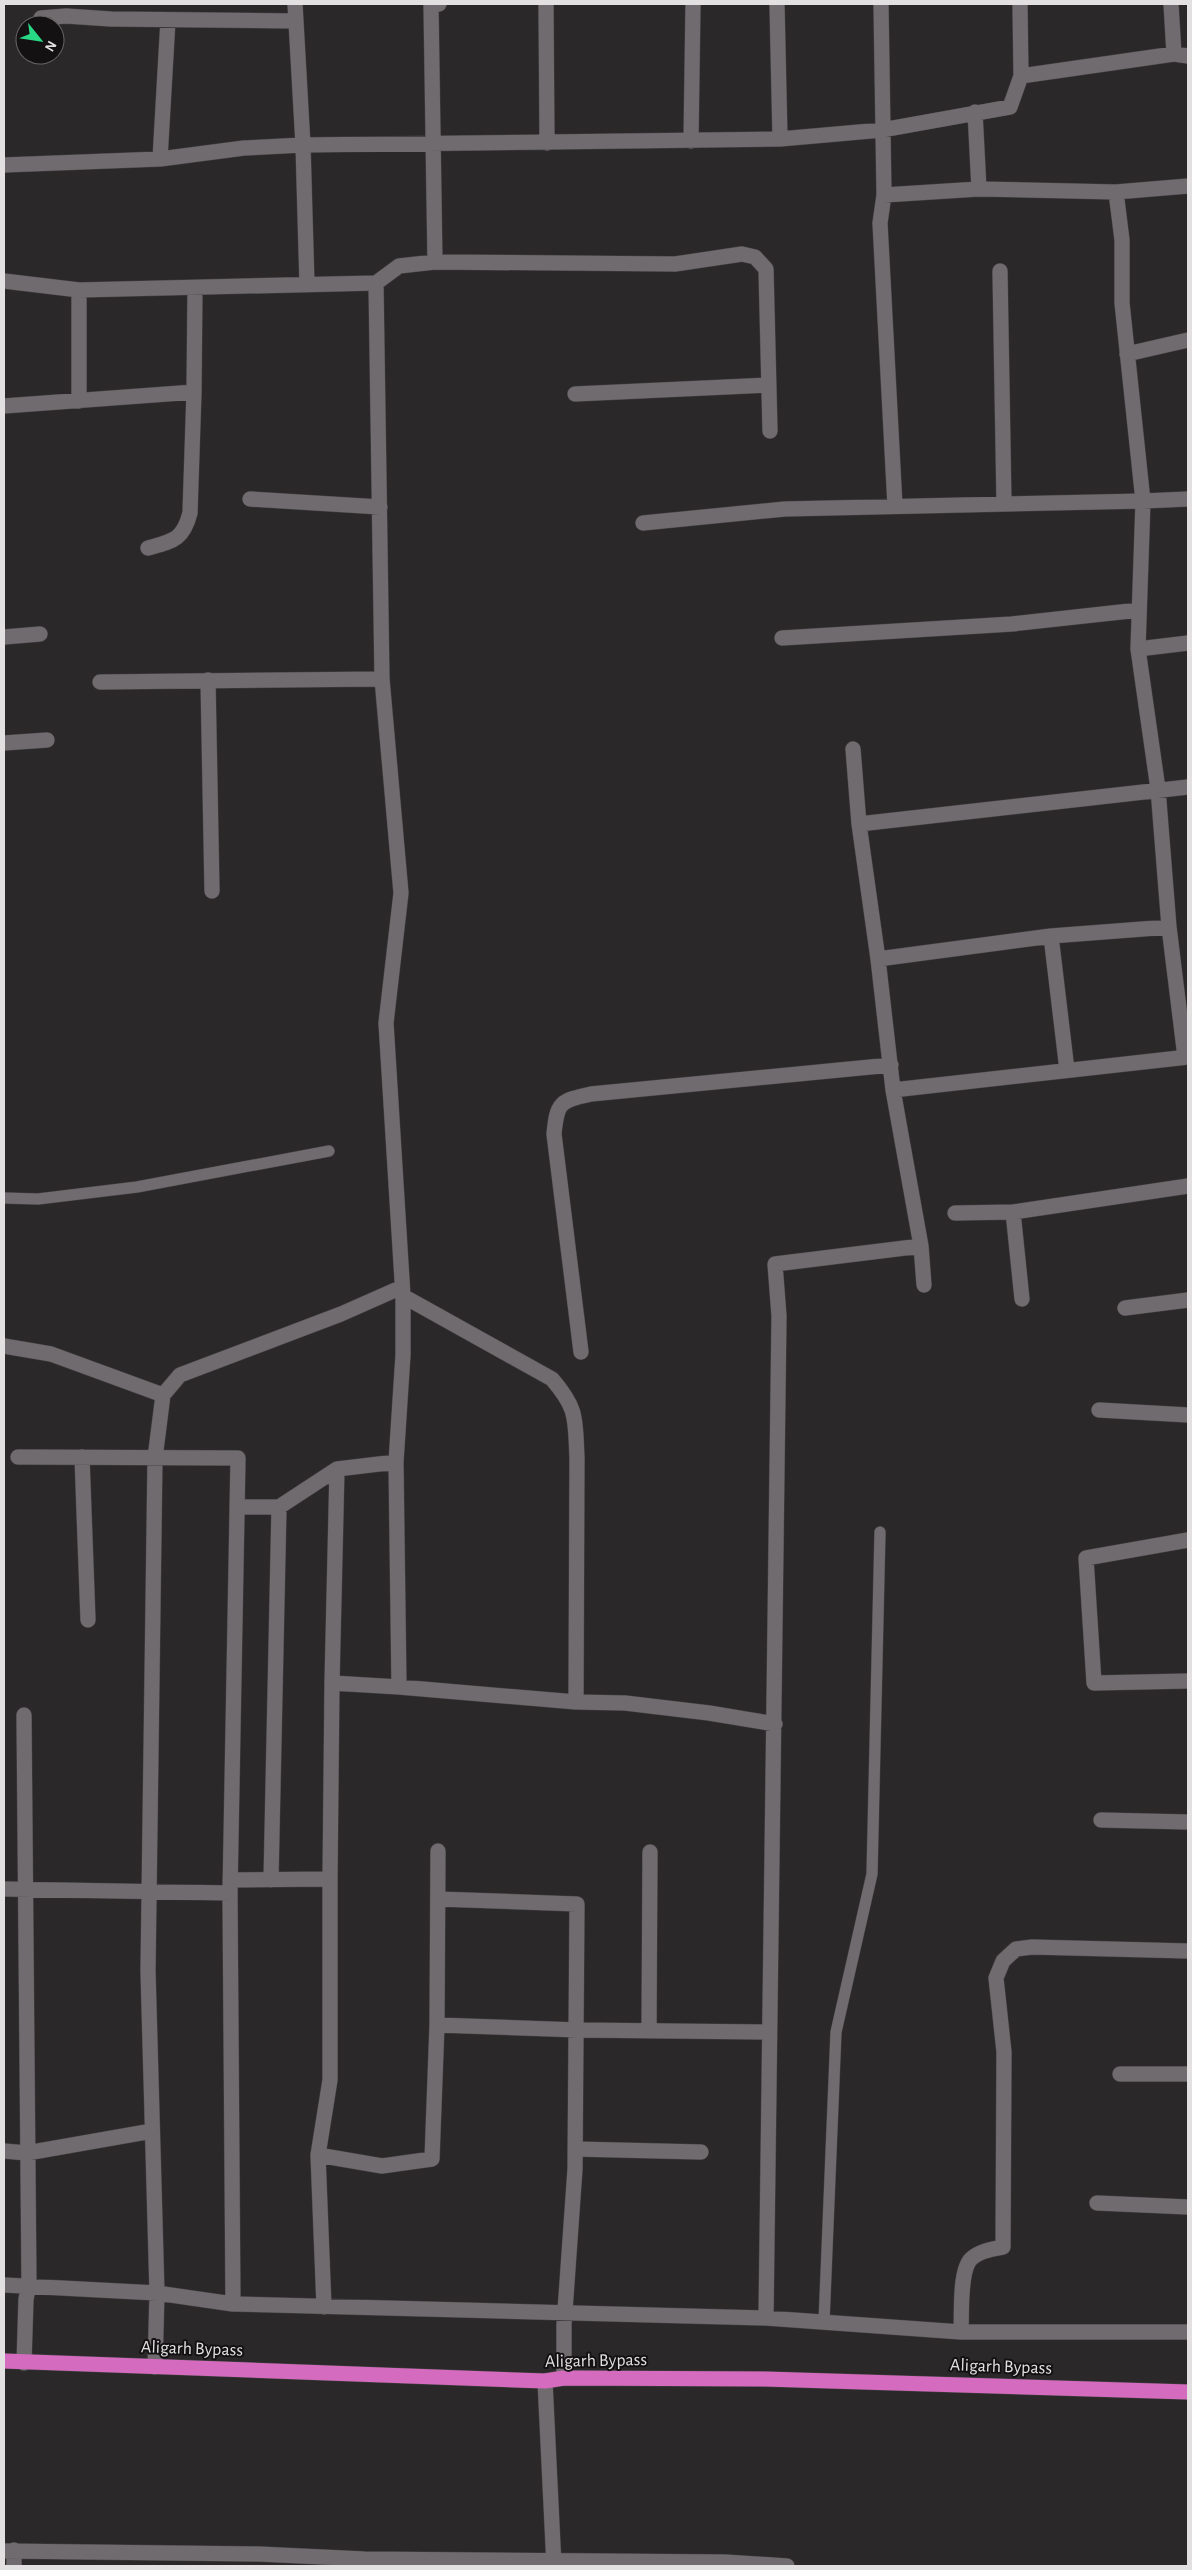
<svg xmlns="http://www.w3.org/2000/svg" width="1192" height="2570" font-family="'Alegreya Sans',sans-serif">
  <rect width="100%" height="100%" fill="#2b282a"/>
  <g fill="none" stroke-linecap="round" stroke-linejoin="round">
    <g stroke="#464345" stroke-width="12">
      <path id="lane" d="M4,1198L38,1199L137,1187L329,1151
        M824,2322L836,2032L872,1874L880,1532"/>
    </g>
    <g stroke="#464345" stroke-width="16">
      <path id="street" d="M295,4L303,145L307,285
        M546,4L547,143
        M777,4L780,139
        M881,4L884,195
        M1171,4L1174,54
        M41,18L66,16L111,19L295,21
        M1021,76L1174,54L1188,56
        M975,112L979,189
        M691,141L693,4
        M160,159L168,20
        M4,165L160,159L244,148L303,145L780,139L882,130L1010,107L1021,76L1020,4
        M1116,192L1122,240V303L1143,501L1188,499
        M435,262L431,5L439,4
        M1000,271L1004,504
        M4,281L79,290
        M1127,354L1188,340
        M575,394L769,385
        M79,401V290L376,283
        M4,406L194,392L195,288
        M250,499L380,507
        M895,506L880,223L884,195L979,189L1116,192L1188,186
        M643,523L785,509L1143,501L1138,649L1188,643
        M148,548C173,541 183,540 190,513L194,392
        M4,637L40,634
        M782,638L1012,624L1139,610
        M1138,649L1158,789L1169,927L1185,1057
        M208,680L212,891
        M100,682L382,679
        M4,743L47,740
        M853,749L859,824
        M1051,936L1067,1070
        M878,959L1051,936L1169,927
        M893,1090L1188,1057
        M1013,1212L1022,1299
        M955,1213L1013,1212L1188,1186
        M924,1285L921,1246L893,1090L878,959L859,824L1188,787
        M403,1296L552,1379C578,1409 575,1419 577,1458L576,1702
        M1125,1308L1188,1300
        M4,1346L51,1354L163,1395
        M581,1352L554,1134C557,1102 560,1101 591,1094L891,1065
        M1099,1410L1188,1415
        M18,1457L238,1458L230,1893L233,2304
        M82,1457L88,1620
        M237,1507H279L337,1469L396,1462
        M1188,1540L1086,1558L1094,1683L1188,1681
        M332,1683L399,1687L576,1702L625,1703L709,1713L775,1724
        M399,1687L396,1462L403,1355V1296L386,1023L401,893L382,679L376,283L399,266L435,262L675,264L742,254L755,257L766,269L770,431
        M1101,1820L1188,1822
        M330,1879L332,1683L337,1469
        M230,1880L330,1879V2080L318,2155L324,2307
        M271,1880L279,1507
        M4,1889L230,1893
        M438,1899L577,1904L575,2169L564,2325V2378
        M437,2025L578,2030L768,2032
        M649,2031L650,1852
        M1120,2074H1188
        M575,2149L701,2152
        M4,2151L27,2153L152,2131
        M318,2155L382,2166L432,2159L437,2025L438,1851
        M1097,2203L1188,2207
        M4,2285L157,2293L233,2304L766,2318L961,2332H1188
        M766,2318L779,1316L775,1264L921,1246
        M961,2332C962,2315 959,2271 971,2259C979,2251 992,2249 1003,2247L1004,2052L996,1978L1003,1961L1016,1949L1032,1947L1188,1951
        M24,2363L26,2299L29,2285L24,1715
        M155,2367L157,2293L148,1971L155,1458L163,1395L180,1375L341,1314L402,1287
        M545,2381L554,2566
        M4,2551L259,2554L364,2559L725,2562L787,2566
        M14,2566V2550"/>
    </g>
    <g stroke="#464345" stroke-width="16">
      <path id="highway" d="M4,2361L545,2381L564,2378L765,2379L1188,2392"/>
    </g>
    <use href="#lane" stroke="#6f6b6e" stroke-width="11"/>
    <use href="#street" stroke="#6f6b6e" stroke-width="15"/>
    <use href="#highway" stroke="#d56bbe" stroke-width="15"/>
  </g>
  <g text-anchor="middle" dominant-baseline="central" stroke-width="4" stroke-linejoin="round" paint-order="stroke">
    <g font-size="18" fill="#e3e0e2" stroke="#131112">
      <text transform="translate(192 2349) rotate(2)">Aligarh Bypass</text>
      <text transform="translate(596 2361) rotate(-1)">Aligarh Bypass</text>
      <text transform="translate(1001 2367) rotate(2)">Aligarh Bypass</text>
    </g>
  </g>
  <rect width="1192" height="2570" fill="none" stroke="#e3e0e2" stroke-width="10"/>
  <g transform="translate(40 40) rotate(120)"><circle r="24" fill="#131112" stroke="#666465"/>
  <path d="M0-4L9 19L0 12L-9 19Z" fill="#28d885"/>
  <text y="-8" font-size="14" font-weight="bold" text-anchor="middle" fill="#e3e0e2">N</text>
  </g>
</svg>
